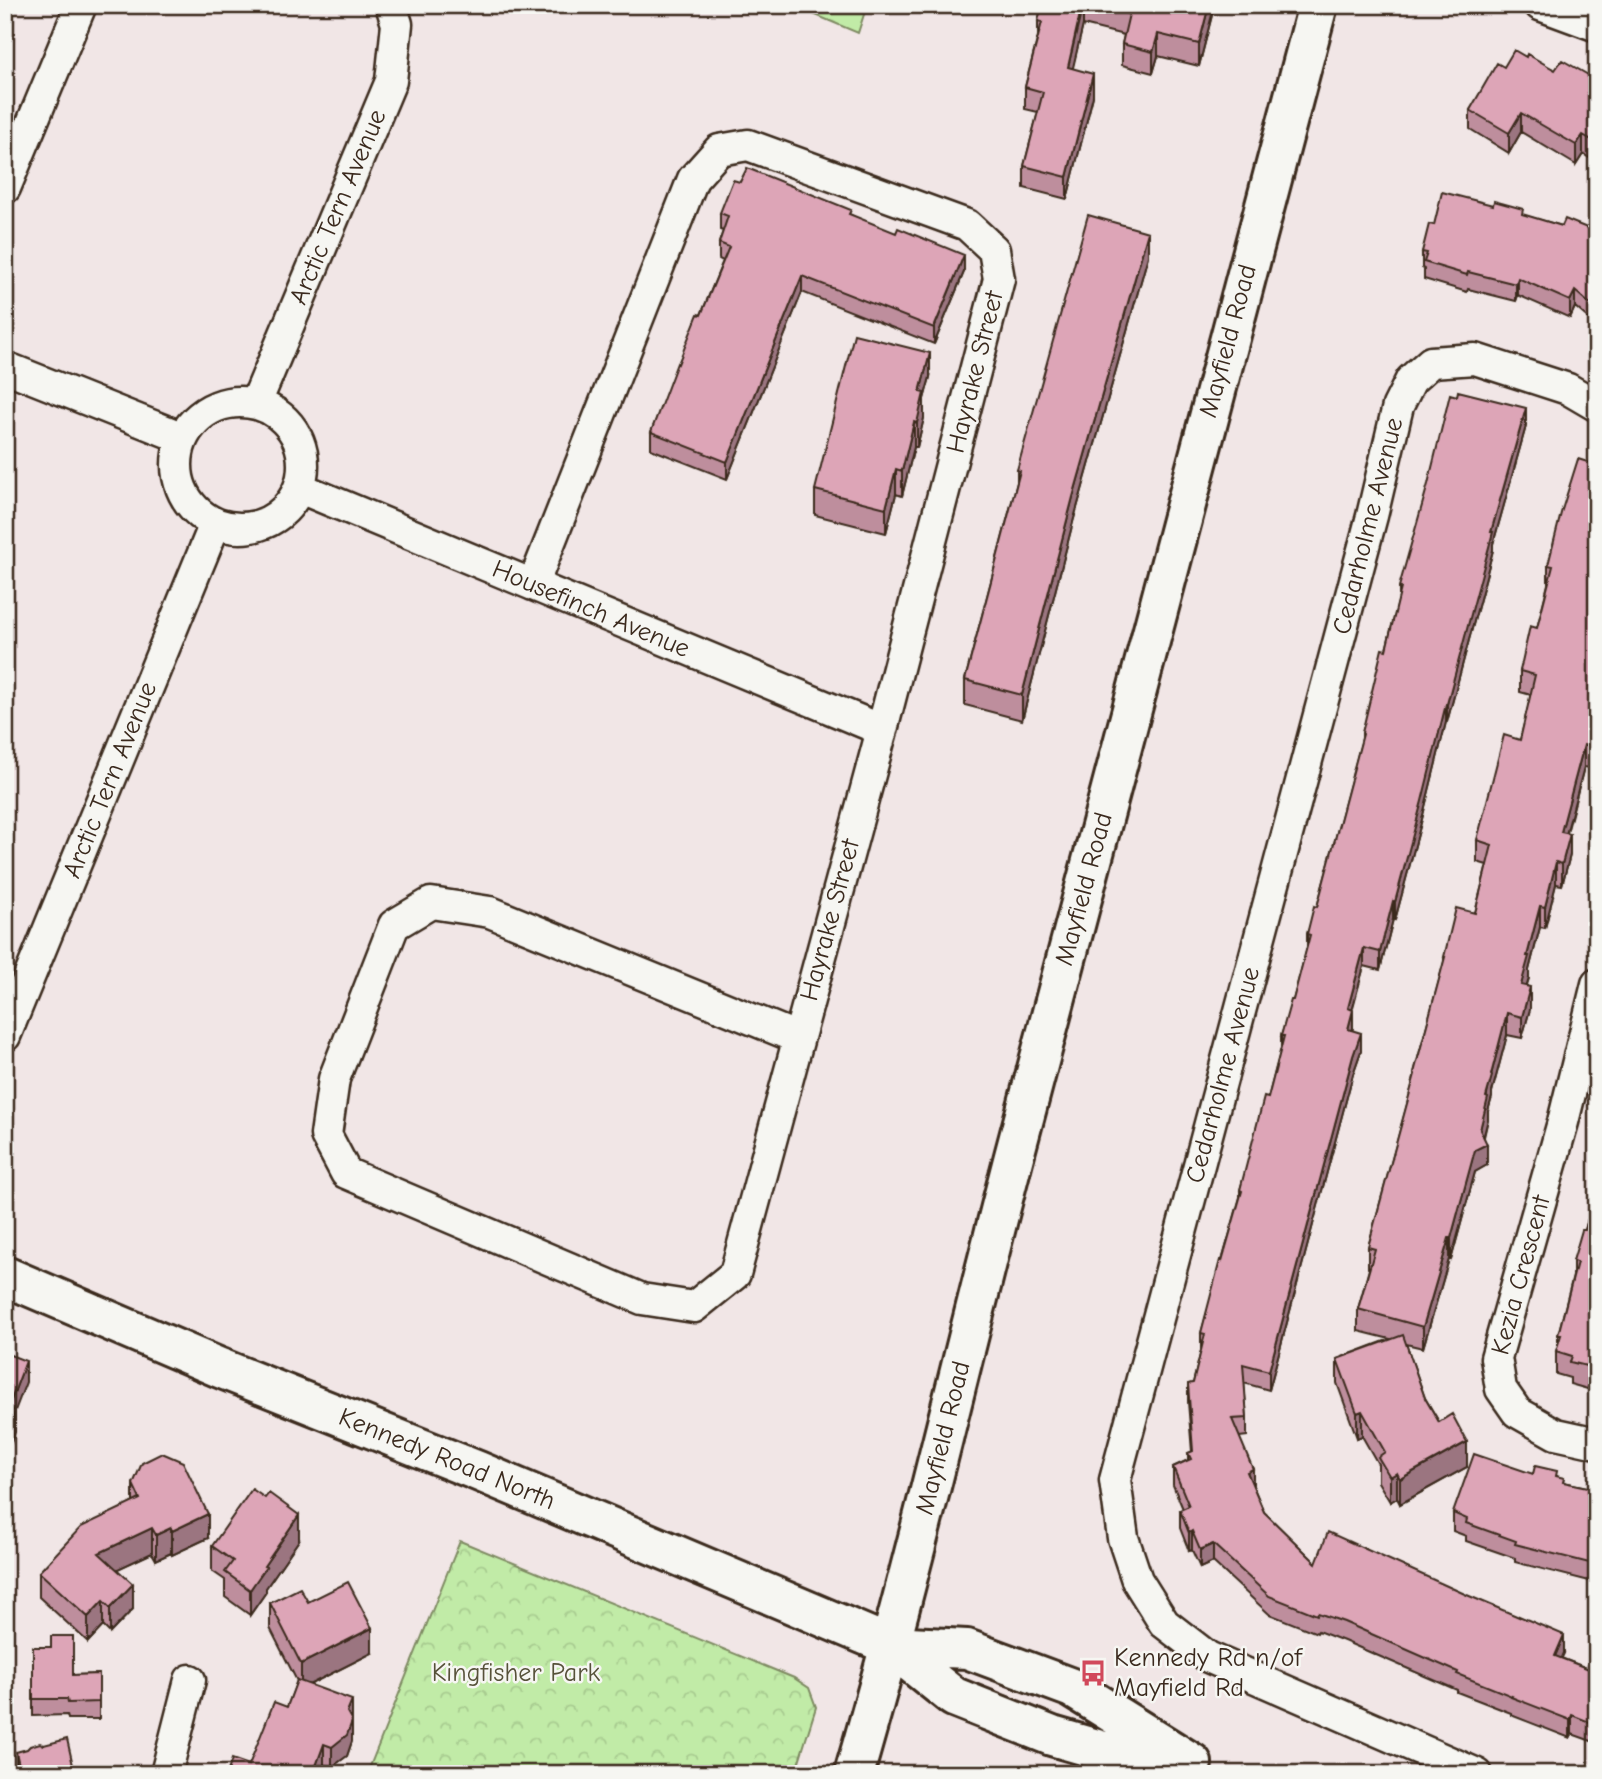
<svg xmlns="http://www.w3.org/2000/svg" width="1602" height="1779" font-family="'Comic Neue',sans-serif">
  <defs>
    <pattern id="forest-crowns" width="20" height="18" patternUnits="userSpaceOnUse" patternTransform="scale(1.75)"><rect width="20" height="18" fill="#c1eba7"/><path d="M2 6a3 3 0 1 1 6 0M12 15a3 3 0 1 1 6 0" fill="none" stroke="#a7ca8f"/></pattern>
  </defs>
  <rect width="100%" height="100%" fill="#f1e6e6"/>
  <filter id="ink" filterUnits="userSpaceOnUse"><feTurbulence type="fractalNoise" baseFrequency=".0143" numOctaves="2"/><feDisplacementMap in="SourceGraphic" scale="14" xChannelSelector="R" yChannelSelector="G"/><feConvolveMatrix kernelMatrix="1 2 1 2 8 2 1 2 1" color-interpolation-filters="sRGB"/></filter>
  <g filter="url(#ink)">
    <path fill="url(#forest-crowns)" stroke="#7e8a62" stroke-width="2" d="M792,5H867L858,33Z
      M460,1541L794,1678L809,1688L816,1707L795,1774H367Z"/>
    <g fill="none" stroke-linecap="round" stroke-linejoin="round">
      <g stroke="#3b2a1e" stroke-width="35">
        <path id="street" d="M1540,5L1597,26
          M5,188L81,5
          M5,367L183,438
          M177 465a63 63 0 1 1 126 0a63 63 0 1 1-126 0Z
          M256,403L391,81L397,24L391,5
          M300,488L882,730
          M533,585L693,179L719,150L748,145L967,225L994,250L999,279L882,730L735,1274L694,1307L642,1299L346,1173L326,1135L334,1079L394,925L431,903L490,912L798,1038
          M1597,984L1563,1122L1496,1358L1501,1389L1517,1412L1556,1434L1597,1443
          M5,1036L215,524
          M166,1774L190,1680
          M1477,1774L1208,1657L1164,1623L1137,1580L1123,1538L1115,1480L1372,516L1398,406L1411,380L1431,362L1475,359L1568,389L1597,406"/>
      </g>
      <g stroke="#3b2a1e" stroke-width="44">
        <path id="secondary" d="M5,1276L220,1368L478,1471L889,1645L954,1697L1052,1736L1183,1774
          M889,1645L967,1649L1072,1688L1192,1763
          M854,1774C913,1571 960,1365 1013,1160C1113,775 1214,390 1318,5"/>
      </g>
      <use href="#street" stroke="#f6f6f2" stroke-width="30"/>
      <use href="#secondary" stroke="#f6f6f2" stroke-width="38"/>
    </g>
    <path fill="#be8e9d" stroke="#3b2a1e" stroke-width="2" d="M1042,5H1213V11L1199,66L1158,56L1153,73L1122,65V44L1124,35L1083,25L1072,69L1093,96L1067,199L1024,188V166L1038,112L1025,109V87L1038,36V21Z
      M1526,57L1555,70L1597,80V163L1583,154L1576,165L1521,132L1509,153L1470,129V110L1504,67Z
      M740,182L851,215L964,272L934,344L802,292L727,479L651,449V432L678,364L701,315L723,261L719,259V243L723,231L720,230V213Z
      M1523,215L1562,226L1597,232V326L1575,307L1570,318L1518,295L1516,301L1468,289L1467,292L1424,279V269L1422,268V252L1434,225Z
      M1148,256L1073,522L1022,720L965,705V680L1017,482V470Z
      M930,377L924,399V418L917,447H914L902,496L896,494L886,533L815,515V490Z
      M1526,426L1493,544V550L1447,722H1446L1422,819L1395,920L1393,919L1380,970L1364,966L1352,1009V1031L1361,1051L1353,1074L1269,1390L1244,1383L1247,1418V1436L1239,1437L1253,1486L1264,1512L1316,1563L1564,1653L1561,1658L1597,1672V1743L1572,1734L1570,1738L1511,1715V1713L1457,1692V1690L1344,1641L1318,1631L1317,1633L1269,1614L1213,1562L1200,1568L1192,1550L1189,1551L1180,1528V1510L1183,1509L1173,1485V1467L1188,1460V1453L1192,1452L1188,1402V1384L1193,1383L1201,1351V1333L1222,1261L1240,1197V1190L1268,1098L1281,1049V1036L1293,1000L1307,948V934L1317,907L1362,739V733L1386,650L1399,598V587Z
      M1597,465V713L1595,718H1597V747L1591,768L1584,767L1567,833L1570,855L1562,885L1556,884L1545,928L1540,927L1529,970V978L1526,986L1530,1009L1522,1038L1507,1035L1492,1092V1097L1488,1111V1119L1484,1137L1487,1165L1475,1172L1451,1260L1449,1259L1423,1348L1406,1344L1425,1398L1439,1422L1467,1467L1400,1504L1397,1498L1390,1502L1378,1482V1464L1362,1436L1357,1438L1337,1383V1359L1390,1339L1358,1331V1309L1369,1269L1368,1268V1247L1414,1079V1073L1444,962V957L1475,913L1487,865L1477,862V840L1520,740L1531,695L1520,692V671L1537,628L1548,584V565Z
      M1597,1186V1386L1593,1385L1591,1390L1570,1384V1378L1556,1374V1351L1558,1346V1335L1573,1276V1261L1585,1230Z
      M1533,1474L1557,1476L1564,1482L1597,1489V1583L1515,1562V1558L1466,1541V1536L1453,1531V1513Z
      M133,1484L208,1538L172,1555L171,1553L156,1560L152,1553L117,1569L133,1609L110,1633L103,1626L88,1642L39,1597V1572L133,1502Z
      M299,1540L266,1588V1592L250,1615L225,1597V1580L212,1571V1546Z
      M308,1602L372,1653L310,1684L352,1719V1741L347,1756L332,1767L324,1765L321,1774H227L249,1765L287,1707L297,1681L270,1628V1603Z
      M33,1647L73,1675L99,1674V1719H68L67,1715L33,1716Z
      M16,1752L75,1774H16Z"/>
    <path fill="#9b7480" stroke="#3b2a1e" stroke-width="2" d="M1083,5V25L1068,89V67Z
      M1209,5H1213V11L1199,66V44Z
      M1158,34V56L1153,73V52Z
      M1093,74V96L1067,199V177Z
      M1521,113V132L1509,153V133Z
      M1583,135V154L1576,165V145Z
      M1148,232V256L1073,522L1022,720V695L1073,497Z
      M964,255V272L934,344V328Z
      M802,276V292L727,479V462Z
      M1518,278V295L1516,301V284Z
      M1575,291V307L1570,318V301Z
      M930,353V377L924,399V418L917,447V423L920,392Z
      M1526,408V426L1493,544V550L1447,722V704L1491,532Z
      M914,422V447L902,496V471Z
      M896,469V494L886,533V508Z
      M1597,691V713L1590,738V716Z
      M1446,704V722L1422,819L1395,920V902Z
      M1597,725V747L1591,768V747Z
      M1584,745V767L1561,853V832Z
      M1570,834V855L1562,885V864Z
      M1556,862V884L1545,928V907Z
      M1393,901V919L1380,970V952Z
      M1540,906V927L1529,970V978L1521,1006V985L1527,956Z
      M1364,948V966L1348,1026V1008Z
      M1530,987V1009L1522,1038V1017Z
      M1353,1010V1028L1348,1047V1029Z
      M1507,1013V1035L1492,1092V1097L1488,1111V1119L1481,1147L1487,1144V1165L1475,1172L1451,1260V1238L1480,1130L1491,1075Z
      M1361,1033V1051L1353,1074L1269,1390V1371L1353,1056Z
      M1449,1238V1259L1423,1348V1327Z
      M26,1361V1382L8,1429V1408Z
      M1593,1362V1385L1591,1390V1367Z
      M15,1411V1432L5,1459V1438Z
      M1362,1411V1436L1357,1438V1413Z
      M1467,1442V1467L1400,1504V1479Z
      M1253,1469V1487L1247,1472Z
      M1397,1473V1498L1390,1502V1477Z
      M208,1514V1538L172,1555V1531Z
      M299,1515V1540L266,1588V1592L250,1615V1590L264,1566Z
      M152,1528V1553L99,1578V1553Z
      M171,1528V1553L156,1560V1535Z
      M1192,1531V1550L1189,1551V1533Z
      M1213,1544V1562L1200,1568V1550Z
      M133,1584V1609L110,1633V1608Z
      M103,1601V1626L88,1642V1617Z
      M372,1628V1653L301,1689V1664Z
      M1564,1635V1653L1555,1674V1656Z
      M352,1700V1721L347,1712Z
      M1572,1715V1734L1570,1738V1720Z
      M352,1721V1741L347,1756L332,1767V1747Z
      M324,1744V1765L321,1774H313Z"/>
    <path fill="#dda5b7" stroke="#3b2a1e" stroke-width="2" d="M1042,5H1082L1068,67L1093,74L1067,177L1024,166L1043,92L1025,87L1042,22L1038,21Z
      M1091,5H1209L1199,44L1158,34L1153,52L1122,44L1129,14Z
      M1514,50L1526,57L1527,54L1555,70L1562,60L1597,80V143L1583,135L1576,145L1521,113L1509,133L1470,110L1497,63L1504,67Z
      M747,168L851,210L849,214L896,233L898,228L964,255L934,328L802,276L727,462L651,432L677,363L678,364L698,314L701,315L729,247L719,243L728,216L720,213L733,180L740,182Z
      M1442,192L1493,205L1494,201L1523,209L1522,214L1562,226L1565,219L1597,232V310L1575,291L1570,301L1518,278L1516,284L1468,272L1467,275L1424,262L1427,253L1422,252L1429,224L1434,225Z
      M1088,215L1148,232L1073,497L1022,695L965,680L1020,471L1017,470Z
      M854,334L930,353L920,392L924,393L917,423L914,422L902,471L896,469L886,508L815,490Z
      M1458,391L1526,408L1491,532H1493L1447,704H1446L1422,801L1395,902L1393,901L1380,952L1364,948L1348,1008L1353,1010L1348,1029L1361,1033L1353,1056L1269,1371L1243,1364L1247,1418L1232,1419L1253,1469L1247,1472L1264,1512L1316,1563L1328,1532L1467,1595L1519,1617V1616L1564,1635L1555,1656L1597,1672V1725L1572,1715L1570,1720L1511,1697L1512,1696L1457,1674L1458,1672L1344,1622L1318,1613L1317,1615L1269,1596L1213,1544L1200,1550L1192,1531L1189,1533L1180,1510L1189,1506L1173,1467L1191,1459L1188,1453L1193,1451L1188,1384L1193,1383L1205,1334L1201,1333L1220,1260L1222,1261L1242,1191L1240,1190L1264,1097L1268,1098L1284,1036H1281L1291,1000H1293L1310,935L1307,934L1314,906L1317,907L1363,734L1362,733L1382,649L1386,650L1401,588L1399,587L1428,484L1450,394L1457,396Z
      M1578,459L1597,465V691L1590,716L1597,718V725L1591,747L1584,745L1561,832L1570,834L1562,864L1556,862L1545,907L1540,906L1527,956H1529L1521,985L1530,987L1522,1017L1507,1013L1491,1075L1492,1076L1486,1097L1488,1098L1480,1130L1487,1144L1475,1150L1451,1238H1449L1423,1327L1358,1309L1375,1249L1368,1247L1415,1074L1414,1073L1445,957H1444L1456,908L1475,913L1492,845L1477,840L1504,735L1520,740L1535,675L1520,671L1530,626L1537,628L1553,566L1548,565L1561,513Z
      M1597,1186V1363L1593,1362L1591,1367L1570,1362L1572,1356L1556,1351L1561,1335H1558L1577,1262L1573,1261L1582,1230H1585Z
      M1403,1335L1425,1398L1439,1422L1452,1414L1467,1442L1400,1479L1397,1473L1390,1477L1378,1457L1385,1452L1362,1411L1357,1413L1337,1359Z
      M5,1353L26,1361L8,1408L15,1411L5,1438Z
      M162,1453L183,1462L208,1514L172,1531L171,1528L156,1535L152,1528L99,1553L133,1584L110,1608L103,1601L88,1617L39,1572L81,1527L140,1499L133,1484L142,1463Z
      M1474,1454L1533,1474L1535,1466L1557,1471L1556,1476L1564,1478L1563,1482L1597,1489V1565L1515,1544L1516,1541L1466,1523L1467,1519L1453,1513Z
      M252,1489L265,1498L269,1493L299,1515L264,1566L266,1567L250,1590L225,1572L233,1561L212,1546Z
      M348,1582L372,1628L301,1664L270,1603L300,1588L308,1602Z
      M51,1636H73V1675L99,1674V1702L68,1703L67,1699H33V1647H51Z
      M297,1680L352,1700L347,1712L352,1721L347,1735L332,1747L324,1744L313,1774H227L232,1759L249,1765L274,1702L287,1707Z
      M67,1739L75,1774H21L16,1752L27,1749L30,1746L40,1743L44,1745Z"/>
  </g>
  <defs>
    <g id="bus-bare" transform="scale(2.1)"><path d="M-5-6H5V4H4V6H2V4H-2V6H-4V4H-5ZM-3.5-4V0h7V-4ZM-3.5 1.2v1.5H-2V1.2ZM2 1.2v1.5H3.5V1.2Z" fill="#d1495b" stroke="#f6f6f2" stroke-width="2.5" paint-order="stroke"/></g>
  </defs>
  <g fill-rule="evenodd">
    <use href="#bus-bare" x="1093" y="1673"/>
  </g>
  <g text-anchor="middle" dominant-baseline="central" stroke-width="5" stroke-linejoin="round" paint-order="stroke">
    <g font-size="26" fill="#3b2a1e" stroke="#f6f6f2">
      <text transform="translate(338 207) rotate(-67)">Arctic Tern Avenue</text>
      <text transform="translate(1228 341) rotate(-75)">Mayfield Road</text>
      <text transform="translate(975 372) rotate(-76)">Hayrake Street</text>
      <text transform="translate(1368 526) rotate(-76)">Cedarholme Avenue</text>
      <text transform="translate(591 609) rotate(23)">Housefinch Avenue</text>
      <text transform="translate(110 780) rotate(-68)">Arctic Tern Avenue</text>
      <text transform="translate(1084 889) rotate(-75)">Mayfield Road</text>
      <text transform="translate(830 920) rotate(-75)">Hayrake Street</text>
      <text transform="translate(1223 1075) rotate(-75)">Cedarholme Avenue</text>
      <text transform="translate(1521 1275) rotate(-75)">Kezia Crescent</text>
      <text transform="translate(943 1438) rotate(-76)">Mayfield Road</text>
      <text transform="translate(447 1459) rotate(22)">Kennedy Road North</text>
    </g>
    <g font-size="26" fill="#3b2a1e" stroke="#f6f6f2" text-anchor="start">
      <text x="1114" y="1658">Kennedy Rd n/of<tspan x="1114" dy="30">Mayfield Rd</tspan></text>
    </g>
    <g font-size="26" fill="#565139" stroke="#f6f6f2">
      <text x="516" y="1673">Kingfisher Park</text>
    </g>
  </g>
  <rect width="1602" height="1779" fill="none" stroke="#f6f6f2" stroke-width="28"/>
  <rect x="14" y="14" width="1574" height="1751" fill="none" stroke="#3b2a1e" stroke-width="2.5" filter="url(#ink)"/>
</svg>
